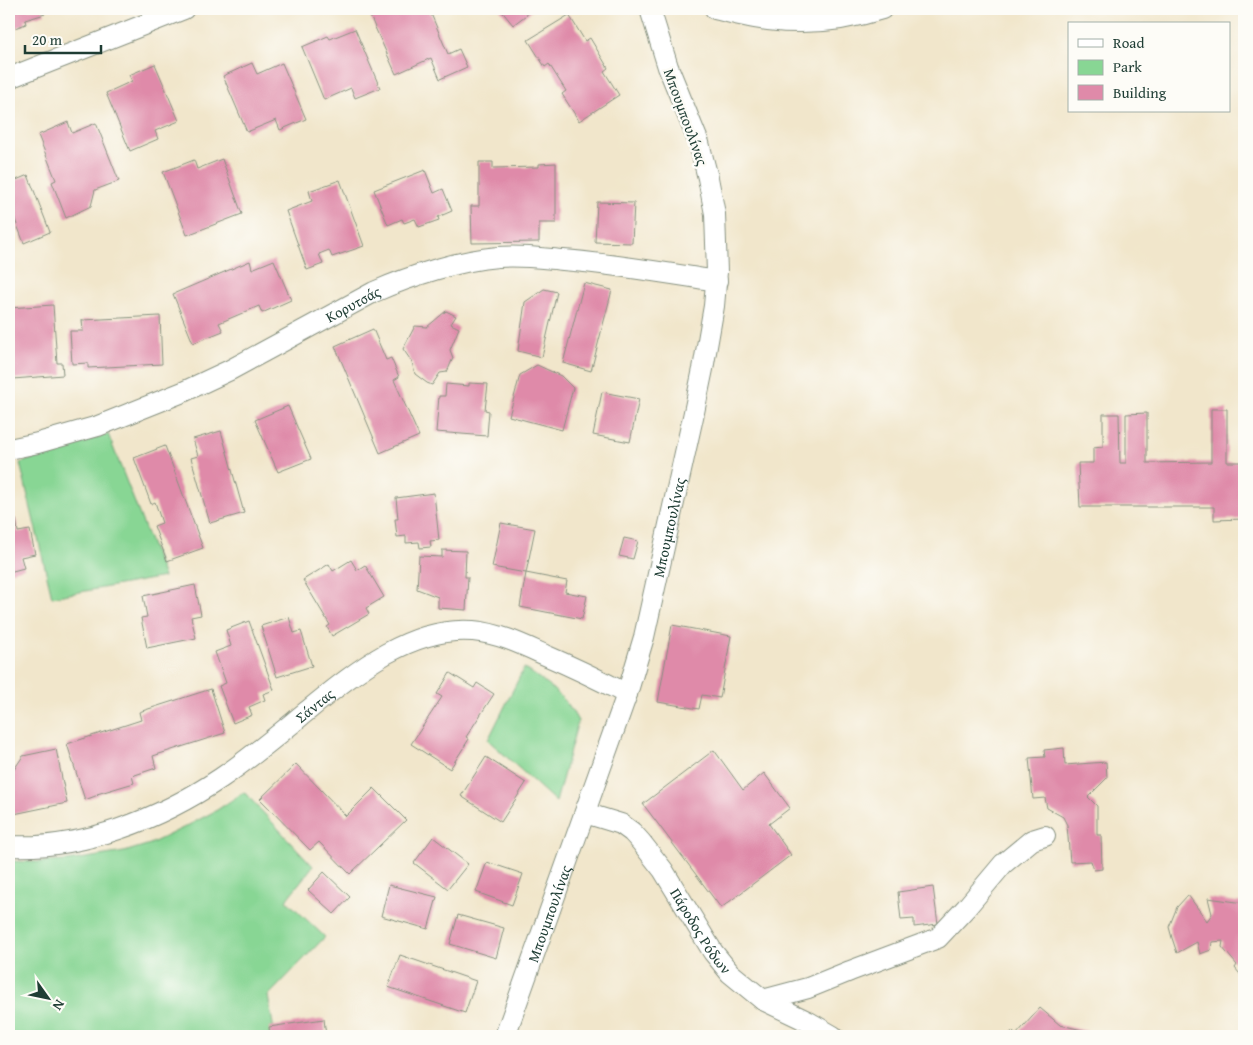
<svg xmlns="http://www.w3.org/2000/svg" width="1253" height="1045" font-family="'Gentium Book Plus',serif">
  <rect width="100%" height="100%" fill="#fdfcf7"/>
  <filter id="ink" filterUnits="userSpaceOnUse"><feTurbulence type="fractalNoise" baseFrequency=".02" numOctaves="2"/><feDisplacementMap in="SourceGraphic" scale="10" xChannelSelector="R" yChannelSelector="G"/><feConvolveMatrix kernelMatrix="1 2 1 2 8 2 1 2 1" color-interpolation-filters="sRGB"/></filter>
  <filter id="wash" filterUnits="userSpaceOnUse"><feTurbulence type="fractalNoise" baseFrequency=".0096" numOctaves="4" result="noise"/><feDisplacementMap in="SourceGraphic" scale="20" xChannelSelector="R" yChannelSelector="G"/><feGaussianBlur stdDeviation="1.12" result="paint"/><feColorMatrix in="noise" values="0 0 0 0 0 0 0 0 0 0 0 0 0 0 0 0 0 1.4 0 .05"/><feComposite in="paint" operator="in"/></filter>
  <g filter="url(#wash)">
    <rect width="100%" height="100%" fill="#f1e6cb"/>
    <path fill="#88d694" stroke="#548a64" d="M108,434L164,577L52,597L20,463Z
      M524,668C547,683 565,696 578,721L556,802L488,740Z
      M244,792L313,866L286,900L325,937L268,996L275,1036H9V861L40,862L67,861L124,852L150,844L185,827L217,810Z"/>
    <g id="blocks">
      <path fill="#df8aa9" d="M9,9H43L45,14L25,20L26,24L9,30Z
        M381,9H395L398,15L411,9H429L448,54L459,49L467,67L440,79L431,58L396,74L369,14Z
        M500,9H534L513,25Z
        M569,15L585,41L590,38L608,68L604,71L619,95L579,121L562,94L566,91L549,64L545,67L528,40Z
        M355,29L380,88L355,98L351,88L324,100L302,47L328,36L330,39Z
        M252,63L257,74L282,63L306,119L280,130L276,120L247,132L223,76Z
        M155,64L179,121L155,131L158,139L130,151L106,93L132,81L129,75Z
        M68,122L72,133L96,123L119,181L95,190L91,206L66,218L52,182L56,180L38,135Z
        M222,159L242,214L187,235L163,172L194,160L197,169Z
        M479,162H493V168L539,167V164L556,163V223H539V242L472,243L471,206H479Z
        M425,170L434,193L443,189L452,211L438,217L439,220L419,227L415,219L404,223L402,219L388,225L374,190Z
        M28,175L50,232L24,243L9,204V183Z
        M340,180L364,246L332,257L329,250L319,254L323,264L307,270L286,211L312,201L309,191Z
        M597,202L634,203L632,243L595,242Z
        M274,260L291,300L262,313L259,306L219,323L223,331L193,343L173,294L250,261L252,269Z
        M584,283L612,290L591,371L563,363Z
        M544,289L557,292L542,357L518,351L525,302Z
        M53,305L57,363H62L63,375L13,379L12,369H9V308Z
        M446,311L456,316L451,324L459,328L450,350L453,358L447,372L440,373L432,385L427,383L415,374L412,362L403,349L415,326L427,327Z
        M160,316L162,364L88,368V363L72,364L70,331H83L82,320Z
        M373,329L386,360L391,358L399,377L394,380L419,436L380,453L335,346Z
        M537,365L561,376L573,388L562,430L509,416L520,375Z
        M469,383L488,384L485,410L489,411L487,436L436,432L439,396H445L446,384L469,386Z
        M602,392L639,399L630,442L593,435Z
        M288,406L311,459L278,472L255,420Z
        M1211,409H1227V462H1244V519L1214,520V507H1080L1078,463H1093V448L1103,447V414H1119L1120,463H1126V414L1147,413V463L1211,462Z
        M221,431L244,513L210,523L191,458L198,456L193,439Z
        M165,446L203,548L167,561L154,526L162,523L155,502L151,504L134,458Z
        M434,493L439,540L430,541L431,547L420,548L419,542L406,543V536L397,537L395,519H398L396,498Z
        M16,519L18,532L30,530L35,554L21,557L24,568L9,572V521Z
        M501,523L535,529L526,573L492,567Z
        M624,538L638,541L633,559L619,556Z
        M442,550L466,551L465,577H468L466,610L438,608V597L417,589L419,556L442,557Z
        M351,560L357,570L365,565L384,597L366,608L369,614L332,636L327,627L330,625L303,580L329,564L333,571Z
        M526,573L567,581L565,592L587,596L582,619L520,607Z
        M195,585L201,615L191,617L196,638L147,648L141,618L147,617L143,596Z
        M289,617L294,633L301,631L312,666L277,677L261,626Z
        M249,621L274,690L263,694L265,700L249,707L252,715L233,723L219,686L226,683L215,652L231,646L226,630Z
        M672,625L731,636L720,698L702,695L699,709L658,702Z
        M450,673L474,688L477,683L494,694L466,737L469,739L450,769L411,744L442,697L437,694Z
        M211,689L225,733L153,756L156,768L132,776L134,783L97,794L98,795L85,800L67,744L141,720L139,712Z
        M1064,748L1065,765L1106,762L1107,778L1088,797L1097,806V835H1101L1102,869L1094,870L1091,861L1070,862L1067,825L1063,817L1047,808L1045,798L1033,799L1029,758L1045,757L1044,750Z
        M56,749L67,803L9,815V785L12,783L13,771L23,756Z
        M714,750L743,790L764,773L790,808L769,824L791,855L721,908L643,804Z
        M486,757L526,783L501,822L461,796Z
        M296,764L346,816L374,788L406,820L350,874L319,842L310,850L260,799Z
        M433,837L468,864L448,889L414,863Z
        M487,862L523,874L512,905L476,892Z
        M324,872L350,897L334,914L308,890Z
        M389,885L437,897L428,929L381,916Z
        M933,887L938,924L914,927V919L901,920L898,892Z
        M1188,895L1207,921L1212,914L1208,898L1244,903V979L1235,968L1237,965L1222,947L1223,941L1212,942L1211,950L1200,954L1197,942L1177,953L1172,938L1169,927L1177,907Z
        M458,915L504,928L496,958L450,944Z
        M400,955L476,981L465,1013L388,987Z
        M1040,1008L1060,1025L1087,1031L1086,1036H1008L1012,1031L1016,1035Z
        M324,1019L326,1036H270L269,1027Z"/>
    </g>
  </g>
  <g filter="url(#ink)">
    <use href="#blocks" fill-opacity="0" stroke="#889280" stroke-width="1"/>
    <g fill="none" stroke-linecap="round" stroke-linejoin="round">
      <g stroke="#889280" stroke-width="22">
        <g id="street">
          <path d="M715,9C732,13 750,18 768,20C807,25 845,21 882,9"/>
          <path d="M9,78L184,9"/>
          <path id="s1" d="M9,449L38,443L98,426L183,392L230,370L374,292C410,276 460,260 498,257C520,255 541,258 563,260C614,264 666,273 717,281"/>
          <path id="s2" d="M585,813L621,824L632,832L641,842L663,870L713,952L730,973L763,1000L807,1021L833,1036"/>
          <path id="s3" d="M9,846C82,850 160,819 221,778C251,758 279,734 307,711C354,673 410,626 473,631C498,633 523,645 545,655C573,667 600,680 627,694"/>
          <path d="M763,1000L808,988L850,971L938,938L966,908L1003,864L1032,840L1045,836"/>
          <path id="s4" d="M505,1036L627,694L644,637L693,417L703,369L714,306L717,272L715,214L708,178L699,143L668,67L650,9"/>
        </g>
      </g>
      <use href="#street" stroke="#fff" stroke-width="20"/>
    </g>
  </g>
  <g text-anchor="middle" dominant-baseline="central" stroke-width="5" stroke-linejoin="round" paint-order="stroke">
    <g font-size="15" fill="#1f3d34" stroke="#fdfcf7">
      <text transform="translate(686 117) rotate(70)">Μπουμπουλίνας</text>
      <text stroke="none"><textPath href="#s1" startOffset="375">Κορυτσάς</textPath></text>
      <text stroke="none"><textPath href="#s4" startOffset="535">Μπουμπουλίνας</textPath></text>
      <text stroke="none"><textPath href="#s3" startOffset="345">Σάντας</textPath></text>
      <text stroke="none"><textPath href="#s4" startOffset="130">Μπουμπουλίνας</textPath></text>
      <text stroke="none"><textPath href="#s2" startOffset="172">Πάροδος Ρόδων</textPath></text>
    </g>
  </g>
  <rect width="1253" height="1045" fill="none" stroke="#fdfcf7" stroke-width="30"/>
  <rect x="1068" y="22" width="162" height="90" fill="#fdfcf7" stroke="#a4b0a9"/>
  <rect x="1078" y="39" width="25" height="8" fill="#ffffff" stroke="#a4b0a9"/>
  <text x="1113" y="48" font-size="15" fill="#1f3d34">Road</text>
  <rect x="1078" y="60" width="25" height="15" fill="#88d694" stroke="#a4b0a9"/>
  <text x="1113" y="72" font-size="15" fill="#1f3d34">Park</text>
  <rect x="1078" y="85" width="25" height="15" fill="#df8aa9" stroke="#a4b0a9"/>
  <text x="1113" y="98" font-size="15" fill="#1f3d34">Building</text>
  <g transform="translate(48 998) rotate(123)" stroke="#fdfcf7" stroke-width="4" paint-order="stroke">
  <path d="M0-4L9 19L0 12L-9 19Z" fill="#1f3d34"/>
  <text y="-8" font-size="14" font-weight="bold" text-anchor="middle" fill="#1f3d34">N</text>
  </g>
  <path d="M25 45v8h76v-8" fill="none" stroke="#1f3d34" stroke-width="2.5"/>
  <text x="32" y="45" font-size="15" fill="#1f3d34" stroke="#fdfcf7" stroke-width="4" paint-order="stroke">20 m</text>
</svg>
